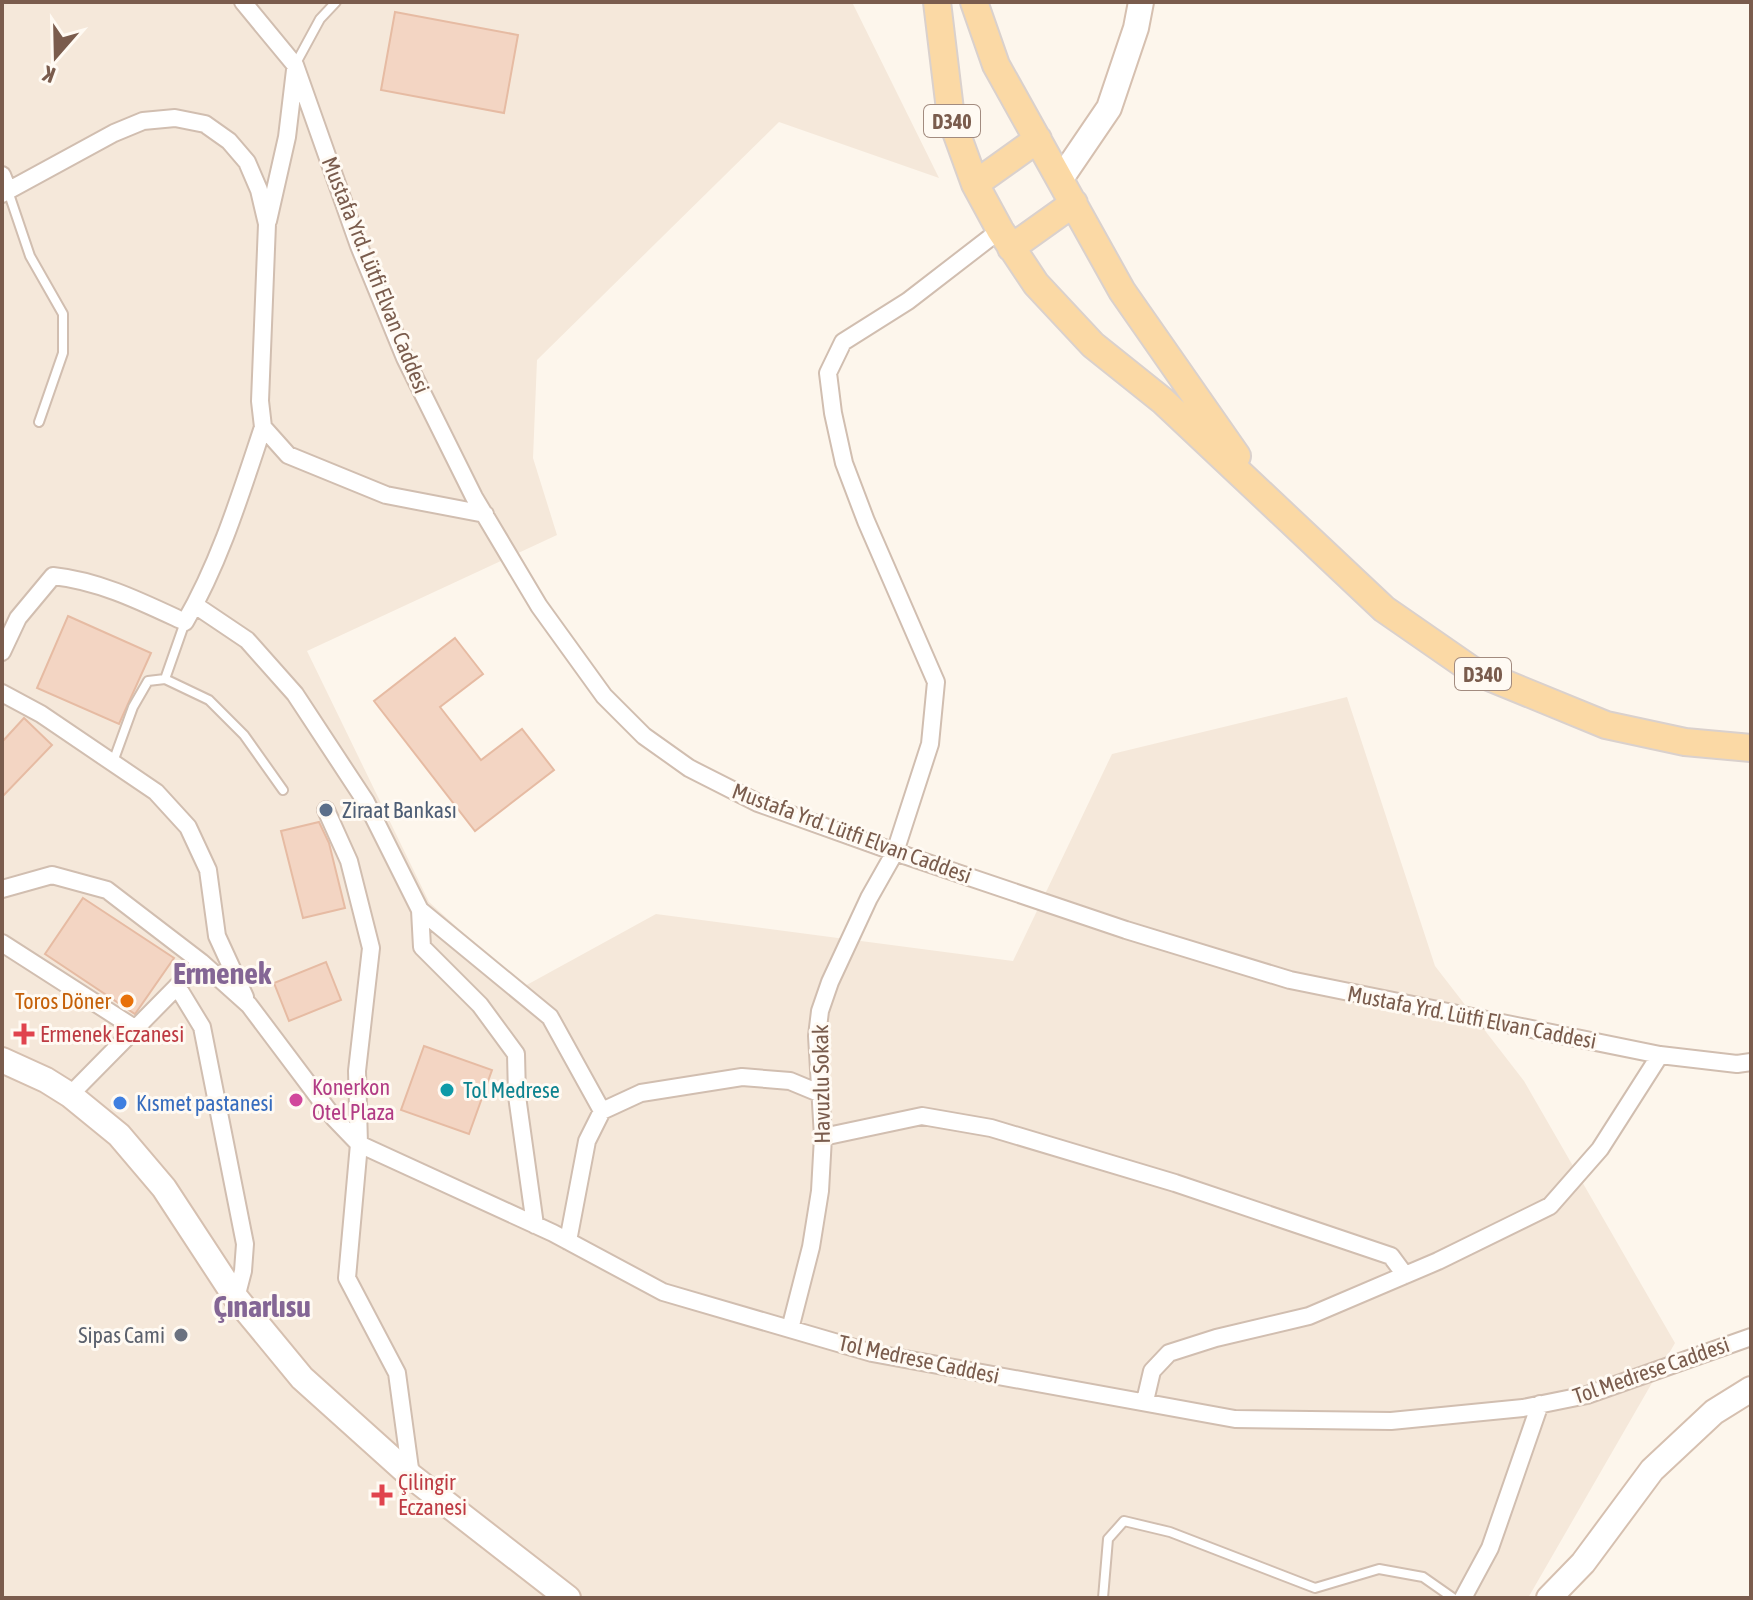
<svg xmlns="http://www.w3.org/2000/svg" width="1753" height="1600" font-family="'Asap Condensed',sans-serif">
  <rect width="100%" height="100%" fill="#fdf6ec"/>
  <path fill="#f5e8da" d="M2,2H852L939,178L779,122L537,360L533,458L557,535L307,651L429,902L523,987L656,914L1013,961L1112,754L1347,697L1435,966L1524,1081L1675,1343L1528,1598H2Z"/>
  <path fill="#f3d5c3" stroke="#e6bba3" stroke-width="2" d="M395,12L518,35L504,113L381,90Z
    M68,616L151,653L119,724L37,688Z
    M455,638L483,674L440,707L481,760L522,729L554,770L475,831L374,701Z
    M24,718L52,745L2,797V742Z
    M319,822L329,843L345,908L303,918L281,831Z
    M83,898L174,958L135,1014L45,954Z
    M326,962L341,1000L289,1021L274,983Z
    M424,1046L492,1070L469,1134L401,1110Z"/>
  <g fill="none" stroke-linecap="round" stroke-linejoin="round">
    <g stroke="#d1beb0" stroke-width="12">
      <path id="lane" d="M295,65L320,19L336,2
        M8,191L30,256L63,314V353L39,422
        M165,679L209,700L244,735L283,790
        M113,762L133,707L148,681L165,679L185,622
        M1103,1598L1108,1539L1124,1521L1170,1532L1315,1588L1379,1569L1423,1577L1453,1598"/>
    </g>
    <g stroke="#d1beb0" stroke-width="20">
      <path id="street" d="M243,2L295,65L359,246L405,358L474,497L539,606L604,696L644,736L689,768L758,803L895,852L1126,930L1290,980L1660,1055L1737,1064L1751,1062
        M2,175L8,190
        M2,194L114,133L143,121L175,118L205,124L229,141L247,162L259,190L267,224L260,401L263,427L288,455L386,495L485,514
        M268,221L287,137L295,70
        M195,605L247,640L295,694L366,802L420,910L422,947L480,1005L516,1054L517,1096L535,1225
        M2,652L18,618L53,576C100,581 142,602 185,622C220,562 241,493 263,427
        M2,693L41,714L156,792L188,827L208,870L217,936L245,997
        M326,810L349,861L371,948L357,1071L359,1144L553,1233L663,1292L872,1353L1235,1419L1391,1421L1523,1408L1587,1395L1751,1337
        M2,889L52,875L107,890L201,962L249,1005L334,1118L359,1144L347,1278L397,1373L411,1476
        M420,910L550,1017L602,1111L587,1141L568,1241
        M2,943L136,1029
        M177,986L202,1027L245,1244L243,1271L236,1298
        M70,1095L201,962
        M602,1111L641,1093L742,1077L790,1081L819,1093
        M823,1137L922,1116L991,1128L1175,1183L1391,1256L1405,1275
        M790,1329L811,1247L820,1191L823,1137L817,1036L820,1011L830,982L869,898L895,852L930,744L936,682L866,521L844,463L833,413L828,373L843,342L908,301L1000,230
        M1145,1401L1152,1371L1169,1353L1216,1338L1309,1316L1438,1261L1550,1206L1600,1149L1660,1055
        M1463,1598L1490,1548L1540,1404"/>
    </g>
    <g stroke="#d6c0b0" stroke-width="28">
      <path id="secondary" d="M1060,180L1109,108L1136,28L1141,2
        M2,1060L46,1080L70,1095L119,1135L164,1188L236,1298L302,1378L411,1476L568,1598
        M1549,1598L1583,1563L1652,1470L1714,1412L1751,1389"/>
    </g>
    <g stroke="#dad1cd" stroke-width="30">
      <path id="primary" d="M937,2L951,118L975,184L1000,230L1036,284L1093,345L1163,401L1384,609L1472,670L1606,725L1685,742L1751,748
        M974,2L996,65L1122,291L1237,456
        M975,184L1038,139
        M1011,248L1074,203"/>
    </g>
    <use href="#lane" stroke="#fff" stroke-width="8"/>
    <use href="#street" stroke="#fff" stroke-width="16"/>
    <use href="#secondary" stroke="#fff" stroke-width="24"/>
    <use href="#primary" stroke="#fbd9a5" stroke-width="26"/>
  </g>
  <circle fill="#5c6f8a" stroke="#fffaf3" stroke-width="3" cx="326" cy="810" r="8"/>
  <circle fill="#e8710a" stroke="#fffaf3" stroke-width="3" cx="127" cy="1001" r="8"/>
  <g fill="#e0444e" stroke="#fffaf3" stroke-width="3">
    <path d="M20 1022h8v8h8v8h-8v8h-8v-8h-8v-8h8z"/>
    <path d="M378 1483h8v8h8v8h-8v8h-8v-8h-8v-8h8z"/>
  </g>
  <circle fill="#0f9aa8" stroke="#fffaf3" stroke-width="3" cx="447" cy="1090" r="8"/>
  <circle fill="#d1479c" stroke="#fffaf3" stroke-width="3" cx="296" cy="1100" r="8"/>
  <circle fill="#3f7fe0" stroke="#fffaf3" stroke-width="3" cx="120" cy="1103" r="8"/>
  <circle fill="#6b7280" stroke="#fffaf3" stroke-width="3" cx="181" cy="1335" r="8"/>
  <g text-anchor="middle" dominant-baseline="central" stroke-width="6" stroke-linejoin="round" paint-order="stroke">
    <g fill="#fffaf3" stroke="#a28b7f" stroke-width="2">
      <rect x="924" y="105" width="56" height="32" rx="6"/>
      <rect x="1455" y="658" width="56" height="32" rx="6"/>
    </g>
    <g font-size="20" font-weight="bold" fill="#7a5c4d">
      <text x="952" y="121">D340</text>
      <text x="1483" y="674">D340</text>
    </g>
    <g font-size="22" fill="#7a5c4d" stroke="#fffaf3">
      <text transform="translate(376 275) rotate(68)">Mustafa Yrd. Lütfi Elvan Caddesi</text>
      <text transform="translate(852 833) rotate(20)">Mustafa Yrd. Lütfi Elvan Caddesi</text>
      <text transform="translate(1472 1017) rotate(11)">Mustafa Yrd. Lütfi Elvan Caddesi</text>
      <text transform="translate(821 1084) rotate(-91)">Havuzlu Sokak</text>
      <text transform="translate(919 1359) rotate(12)">Tol Medrese Caddesi</text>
      <text transform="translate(1651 1370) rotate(-19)">Tol Medrese Caddesi</text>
    </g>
    <g font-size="22" fill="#4e5e75" stroke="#fffaf3" text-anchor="start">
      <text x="342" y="810">Ziraat Bankası</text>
    </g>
    <g font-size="22" fill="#c56008" stroke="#fffaf3" text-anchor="end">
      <text x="111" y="1001">Toros Döner</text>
    </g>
    <g font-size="22" fill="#be3a42" stroke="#fffaf3" text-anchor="start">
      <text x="40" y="1034">Ermenek Eczanesi</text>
      <text x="398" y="1482">Çilingir<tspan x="398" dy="25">Eczanesi</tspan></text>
    </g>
    <g font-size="22" fill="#b23c85" stroke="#fffaf3" text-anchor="start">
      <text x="312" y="1087">Konerkon<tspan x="312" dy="25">Otel Plaza</tspan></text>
    </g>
    <g font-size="22" fill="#0d838f" stroke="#fffaf3" text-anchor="start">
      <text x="463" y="1090">Tol Medrese</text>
    </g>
    <g font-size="22" fill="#366cbe" stroke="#fffaf3" text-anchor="start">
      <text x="136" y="1103">Kısmet pastanesi</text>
    </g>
    <g font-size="22" fill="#5b616d" stroke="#fffaf3" text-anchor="end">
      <text x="165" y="1335">Sipas Cami</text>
    </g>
    <g font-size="30" font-weight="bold" fill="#846695" stroke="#fffaf3">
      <text x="222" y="973">Ermenek</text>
      <text x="262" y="1306">Çınarlısu</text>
    </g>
  </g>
  <rect width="1753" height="1600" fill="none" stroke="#7a5c4d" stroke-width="8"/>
  <g transform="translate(56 56) rotate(200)" stroke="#fffaf3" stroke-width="6" paint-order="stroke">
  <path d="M0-6L14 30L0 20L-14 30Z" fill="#7a5c4d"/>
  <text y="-12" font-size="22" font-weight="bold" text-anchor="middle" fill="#7a5c4d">K</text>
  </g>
</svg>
